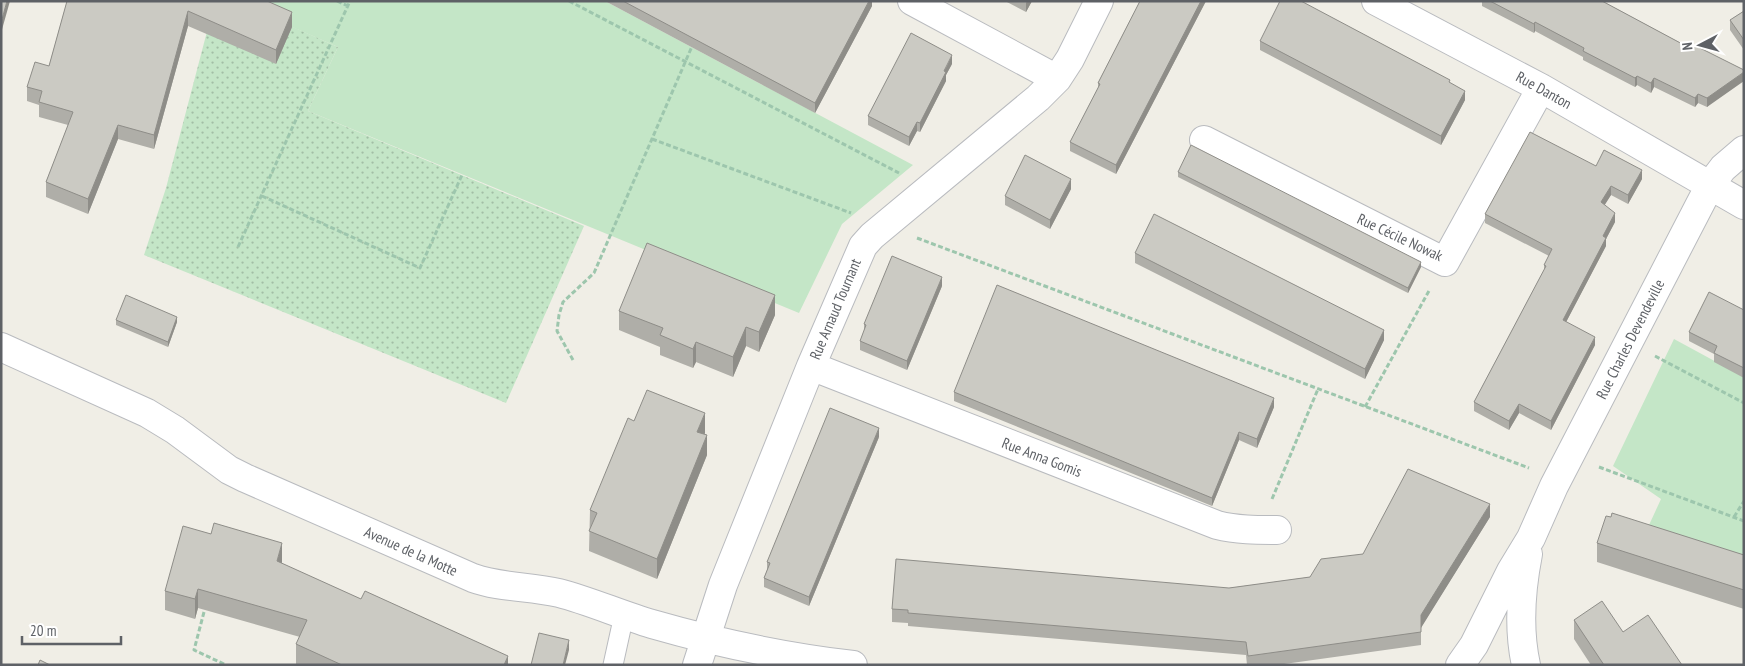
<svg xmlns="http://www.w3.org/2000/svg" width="1745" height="666" font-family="'PT Sans Narrow',sans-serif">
  <defs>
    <pattern id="garden-dots" width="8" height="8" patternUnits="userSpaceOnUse" patternTransform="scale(1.25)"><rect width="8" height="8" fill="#c4e6c7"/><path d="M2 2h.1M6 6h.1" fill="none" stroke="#a2bea5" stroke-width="1.8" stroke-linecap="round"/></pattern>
  </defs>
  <rect width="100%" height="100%" fill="#f0eee6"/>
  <path fill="#c4e6c7" d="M262,1H605L913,165L842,224L799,313L308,111L338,47L258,12Z
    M1674,339L1744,377V570L1644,536L1661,499L1613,466Z"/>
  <path fill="url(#garden-dots)" d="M215,1H234L338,47L308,111L584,226L506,403L144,255L166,188Z"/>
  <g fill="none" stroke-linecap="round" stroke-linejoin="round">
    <g stroke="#b9bbbf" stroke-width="21">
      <path id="lane" d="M613,665L624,615"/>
    </g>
    <g stroke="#b9bbbf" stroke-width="30">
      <path id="street" d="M912,1L1057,79
        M1376,1L1541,88L1744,205
        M1204,140L1445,262L1541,88
        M1,347L147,413L175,430L229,470L245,478L473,578C501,588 530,586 559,593C590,601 621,615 652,624C718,643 785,657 853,665
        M811,366L1217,525C1237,530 1256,530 1277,530
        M697,665L723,585L811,366L863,246L872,236L1038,98L1057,79L1070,59L1099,1
        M1460,665L1474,645L1511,571L1531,538L1554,486L1710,185L1723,168L1744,150
        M1526,665C1518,629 1521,590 1528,554"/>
    </g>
    <path stroke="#9dc6ad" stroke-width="3" stroke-dasharray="5 2.5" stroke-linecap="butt" d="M337,1L348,6
      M569,1L899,173
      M652,139L851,213
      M262,196L420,268L462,175
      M917,238L1529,468
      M238,247L350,1
      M1655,356L1744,403
      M573,360L557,331L559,315L563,302L594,273L693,44
      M1365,407L1430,289
      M1599,467L1744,521
      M1272,499L1318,389
      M1734,517L1744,501
      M204,612L194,650L226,665"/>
    <use href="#lane" stroke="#fff" stroke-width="19"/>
    <use href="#street" stroke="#fff" stroke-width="28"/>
  </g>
  <path fill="#afaea8" d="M67,1H267L292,27L276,64L188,26L154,149L118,139L88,214L46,197V182L68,125L39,117V105L27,101V87L49,66Z
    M605,1H872V6L815,113Z
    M1005,1H1032L1026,12Z
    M1140,1H1206L1116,174L1070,151V142L1098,88V83Z
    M1480,1H1602L1686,46L1744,70L1707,107L1698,103L1695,107L1654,87L1651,93L1637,85L1635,87L1583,60V57L1535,31L1534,33L1482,6V2Z
    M1744,11V50L1730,30V20Z
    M1260,41L1450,83L1465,100L1441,145L1260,50Z
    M952,64L946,75V81L920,132L917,131L909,146L868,125V116Z
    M1178,172L1421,267L1408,293L1178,177Z
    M1642,179L1628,204L1611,195L1604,205L1615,222L1606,239V246L1566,322L1595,345L1551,430L1519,413L1509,430L1474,411V402L1544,270V265L1549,256L1485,223V214Z
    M1071,189L1050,229L1005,205V196Z
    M1135,253L1384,340L1365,379L1135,263Z
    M942,286L907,370L860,350V341L864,332V324Z
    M1744,310V378L1714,362V354L1689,341V332Z
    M619,311L775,315L759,352L746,346L733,377L696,362L693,368L660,355V347L619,330Z
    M116,320L177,322L168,347L116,325Z
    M954,392L1274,407L1257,448L1239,440L1212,506L954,401Z
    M634,421L705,433L704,434L707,455L657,579L589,551L590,510Z
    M879,437L809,606L764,587V578L767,570V562Z
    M1490,517L1421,627V645L1277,665H1247L1246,655L908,626V623L892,622V609L1229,588L1310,577L1363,554Z
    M1611,517L1744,555V609L1597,562V543Z
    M282,562V564L508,665H299L296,664V644L300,637L198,608L195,619L165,610V591Z
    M1574,620L1623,632L1682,665H1591L1574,639Z"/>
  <path fill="#8e8d88" d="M7,1H10L1,33V23Z
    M869,1H872V6L815,113V103Z
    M1027,1H1032L1026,12V3Z
    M1201,1H1206L1116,174V165Z
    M188,11V26L154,149V135Z
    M292,12V27L276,64V50Z
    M1535,22V31L1534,33V24Z
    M952,55V64L946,75V81L920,132V123Z
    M1744,72V81L1707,107V98Z
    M1637,76V85L1635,87V78Z
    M1654,78V87L1651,93V83Z
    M1465,91V100L1441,145V136Z
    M1698,94V103L1695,107V98Z
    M917,122V131L909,146V137Z
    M118,125V139L88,214V199Z
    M1642,170V179L1628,204V195Z
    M1071,179V189L1050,229V220Z
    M1611,186V195L1601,211V202Z
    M1615,213V222L1606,239V246L1563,328V320L1603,236Z
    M1421,262V267L1408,293V288Z
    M942,277V286L907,370V361Z
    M775,295V315L759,352V332Z
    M177,317V322L168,347V342Z
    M746,327V346L733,377V357Z
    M1384,330V340L1365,379V369Z
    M1595,337V345L1551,430V421Z
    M696,342V362L693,368V349Z
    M1274,398V407L1257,448V439Z
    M1519,404V413L1509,430V421Z
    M705,413V433L697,451V432Z
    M879,428V437L809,606V597Z
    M1239,432V440L1212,506V498Z
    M707,435V455L657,579V559Z
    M1490,504V517L1421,628V615Z
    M282,543V562L277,581V561Z
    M198,589V608L195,619V599Z
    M569,640V650L565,665H563Z
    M508,656V665H504Z"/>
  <path fill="#cbcac3" stroke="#8e8d88" d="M1,1H7L1,23Z
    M67,1H267L292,12L276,50L188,11L154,135L118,125L88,199L46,182L73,112L39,102L42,91L27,87L35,62L49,66Z
    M623,1H869L815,103Z
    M1140,1H1201L1116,165L1070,142L1100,84L1098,83Z
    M1280,1H1301L1450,80L1449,82L1465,91L1441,136L1260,41Z
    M1490,1H1602L1686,46L1688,42L1744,70V72L1707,98L1698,94L1695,98L1654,78L1651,83L1637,76L1635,78L1583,51L1584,48L1535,22L1534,24Z
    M1744,11V40L1730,20Z
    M911,33L952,55L944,71L946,72L920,123L917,122L909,137L868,116Z
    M1530,132L1596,166L1604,150L1642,170L1628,195L1611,186L1601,202L1615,213L1603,236L1606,238L1563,320L1595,337L1551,421L1519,404L1509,421L1474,402L1546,266L1544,265L1552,249L1485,214Z
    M1191,145L1421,262L1408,288L1178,172Z
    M1025,155L1071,179L1050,220L1005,196Z
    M1154,214L1384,330L1365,369L1135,253Z
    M647,243L775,295L759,332L746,327L733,357L696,342L693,349L660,335L663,328L619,311Z
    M892,256L942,277L907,361L860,341L866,325L864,324Z
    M997,285L1274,398L1257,439L1239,432L1212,498L954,392Z
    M1709,292L1744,310V368L1714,353L1717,346L1689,332Z
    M126,295L177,317L168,342L116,320Z
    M647,390L705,413L697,432L707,435L657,559L589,531L597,513L590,510L628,418L634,421Z
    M830,408L879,428L809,597L764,578L770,563L767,562Z
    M1408,469L1490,504L1421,615V632L1248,656L1246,642L908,613V610L892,609L896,559L1229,588L1310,577L1321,559L1363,554Z
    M1612,513L1744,555V590L1597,543L1606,516L1611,517Z
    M214,523L282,543L277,561L361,599L365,591L508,656L504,665H342L296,644L307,620L198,589L195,599L165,591L183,526L211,534Z
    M1602,601L1623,632L1648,615L1682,665H1604L1574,620Z
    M539,633L569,640L563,665H531Z
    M40,660L50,665H38Z"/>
  <g text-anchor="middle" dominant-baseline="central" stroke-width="5" stroke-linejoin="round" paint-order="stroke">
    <g font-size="15" fill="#5e6166" stroke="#fff">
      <text transform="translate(1544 90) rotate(29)">Rue Danton</text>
      <text transform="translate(1400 237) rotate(25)">Rue Cécile Nowak</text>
      <text transform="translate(835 309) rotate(-67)">Rue Arnaud Tournant</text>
      <text transform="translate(1630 339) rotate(-63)">Rue Charles Devendeville</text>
      <text transform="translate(1042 457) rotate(21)">Rue Anna Gomis</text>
      <text transform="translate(411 551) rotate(24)">Avenue de la Motte</text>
    </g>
  </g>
  <rect width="1745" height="666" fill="none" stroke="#5e6166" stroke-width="5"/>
  <g transform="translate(1700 45) rotate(264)" stroke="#ffffff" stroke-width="4" paint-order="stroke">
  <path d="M0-4L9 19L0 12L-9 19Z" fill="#5e6166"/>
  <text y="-8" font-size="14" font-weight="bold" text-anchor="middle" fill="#5e6166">N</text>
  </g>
  <path d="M22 636v8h99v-8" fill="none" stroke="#5e6166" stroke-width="2.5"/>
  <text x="30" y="636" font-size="15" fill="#5e6166" stroke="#ffffff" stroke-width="4" paint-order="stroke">20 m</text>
</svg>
